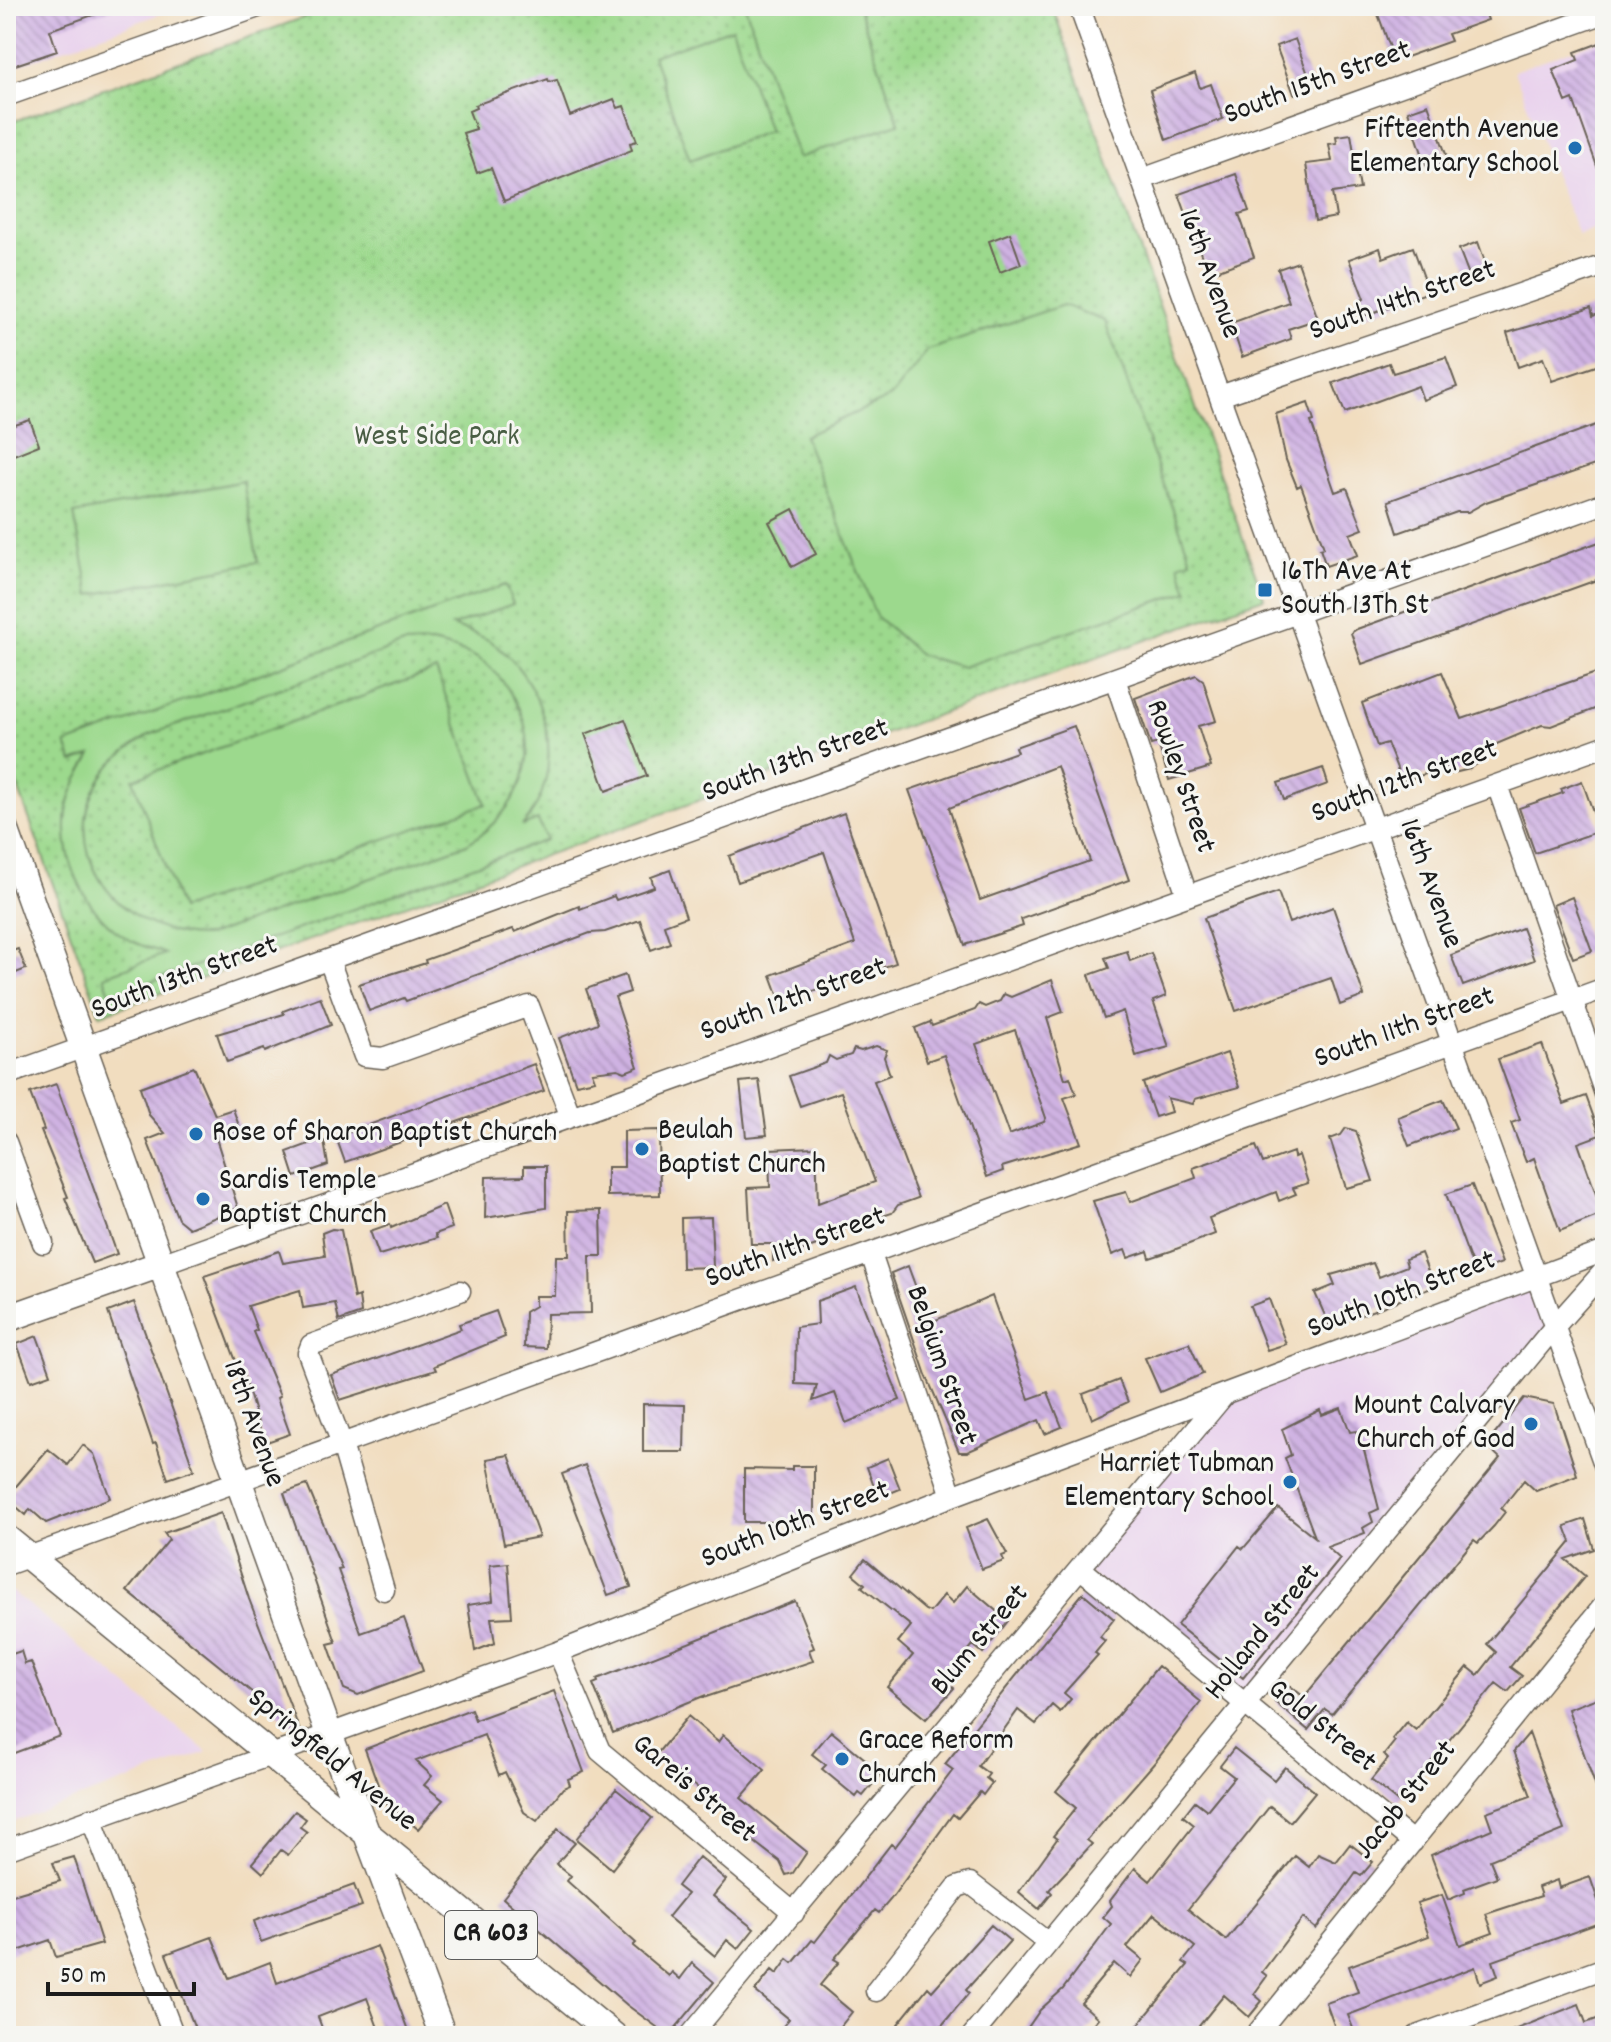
<svg xmlns="http://www.w3.org/2000/svg" width="1611" height="2042" font-family="Dekko,sans-serif">
  <defs>
    <pattern id="park-dots" width="8" height="8" patternUnits="userSpaceOnUse" patternTransform="scale(2)"><rect width="8" height="8" fill="#9cd98d"/><path d="M2 2h.1M6 6h.1" fill="none" stroke="#86ba79" stroke-width="1.8" stroke-linecap="round"/></pattern>
    <pattern id="building-back-hatch" width="6" height="6" patternUnits="userSpaceOnUse" patternTransform="scale(2)"><rect width="6" height="6" fill="#cfb2e2"/><path d="M-1 5l2 2M0 0l6 6M5-1l2 2" fill="none" stroke="#b198c1"/></pattern>
  </defs>
  <rect width="100%" height="100%" fill="#f6f6f2"/>
  <filter id="ink" filterUnits="userSpaceOnUse"><feTurbulence type="fractalNoise" baseFrequency=".0125" numOctaves="2"/><feDisplacementMap in="SourceGraphic" scale="16" xChannelSelector="R" yChannelSelector="G"/><feConvolveMatrix kernelMatrix="1 2 1 2 8 2 1 2 1" color-interpolation-filters="sRGB"/></filter>
  <filter id="wash" filterUnits="userSpaceOnUse"><feTurbulence type="fractalNoise" baseFrequency=".006" numOctaves="4" result="noise"/><feDisplacementMap in="SourceGraphic" scale="32" xChannelSelector="R" yChannelSelector="G"/><feGaussianBlur stdDeviation="1.8" result="paint"/><feColorMatrix in="noise" values="0 0 0 0 0 0 0 0 0 0 0 0 0 0 0 0 0 1.4 0 .05"/><feComposite in="paint" operator="in"/></filter>
  <g filter="url(#wash)">
    <rect width="100%" height="100%" fill="#f1ddbf"/>
    <path fill="#e9d2ed" d="M6,6H182L6,70Z
      M1605,38V226L1578,235L1514,71Z
      M1536,1280L1552,1325L1245,1700L1083,1568L1229,1396Z
      M7,1591L13,1592L207,1752L6,1824Z"/>
    <path fill="url(#park-dots)" stroke="#5c7a54" stroke-width="2" d="M336,6H1052L1264,598L100,1015L6,754V124Z"/>
    <path fill="#9cd98d" stroke="#5c7a54" stroke-width="2" fill-rule="evenodd" d="M745,6H858L899,123L798,158Z
      M732,28L769,131L690,160L653,56Z
      M1063,305L1105,321L1191,560L1179,564L1188,591L963,667L920,655L876,616L804,436L891,397L928,350Z
      M243,481L258,562L90,595L74,514Z
      M505,585L513,604L452,626C466,631 485,636 497,646C549,688 569,773 522,826L538,820L546,840L111,996L104,976L165,954C154,949 140,946 130,940C87,916 60,861 67,812C70,791 81,773 92,755L73,762L66,744ZM431,643C448,647 467,651 482,661C496,670 506,685 514,699C546,754 518,812 467,844L208,936C115,938 46,841 111,765C122,753 136,744 149,735L404,644Z
      M436,670L486,804L181,909L133,779Z"/>
    <g id="blocks">
      <path fill="url(#building-back-hatch)" fill-rule="evenodd" d="M6,6H112L113,8L50,30L57,51L6,68Z
        M1375,6H1483L1488,20L1448,34L1451,41L1395,61Z
        M1295,39L1313,88L1294,94L1276,46Z
        M1605,41V183H1603L1573,99L1566,102L1553,70L1578,60L1575,52Z
        M1195,73L1200,88L1211,84L1223,119L1166,140L1150,90Z
        M548,79L549,82L557,80L570,116L614,99L618,108L624,106L637,141L630,143L632,150L504,201L491,168L477,173L463,133L476,129L469,111L476,108L475,105Z
        M1428,104L1448,160L1427,168L1408,111Z
        M1351,134L1360,189L1332,193L1336,217L1315,221L1306,164L1332,161L1329,144L1337,143L1336,136Z
        M1236,174L1249,211L1239,214L1254,257L1208,274L1179,194Z
        M1010,233L1021,264L1000,272L989,241Z
        M1478,242L1489,273L1471,280L1459,249Z
        M1413,247L1429,292L1364,316L1359,301L1364,299L1349,259L1380,248L1383,258Z
        M1298,262L1318,319L1288,329L1291,339L1242,357L1231,323L1289,302L1278,269Z
        M1591,308L1593,316L1605,312V363L1552,381L1543,358L1518,367L1507,333Z
        M1446,357L1457,387L1423,400L1418,386L1345,413L1333,383L1389,363L1393,373Z
        M1308,403L1314,421L1311,422L1335,492L1347,488L1363,529L1350,534L1358,555L1326,566L1320,549L1324,548L1301,485L1297,487L1286,460L1276,414Z
        M30,420L39,445L14,455L11,448L6,450V428Z
        M1596,425L1605,449V459L1601,463L1486,502L1468,512H1457L1398,533L1388,501Z
        M793,509L816,554L792,567L769,522Z
        M1602,541L1605,577L1362,664L1351,633L1357,629Z
        M1605,670V705L1551,726L1542,725L1475,753L1478,763L1470,769L1449,774L1446,768L1402,781L1387,743L1377,746L1362,703L1442,672L1462,719Z
        M1196,675L1203,680L1216,721L1198,726L1211,767L1169,780L1158,743L1151,745L1135,698Z
        M625,719L647,776L606,791L585,734Z
        M1074,726L1129,880L1021,919L1023,926L965,945L909,790L1017,752L1015,747ZM1057,766L1090,861L980,900L949,808Z
        M1323,768L1328,784L1284,800L1278,783Z
        M1582,781L1600,831L1535,853L1519,808L1563,793L1561,789Z
        M844,813L896,963L781,1002L771,975L855,944L824,852L738,882L729,856Z
        M670,870L686,917L664,925L670,943L651,950L640,920L605,932L590,933L406,1001L404,998L369,1011L359,984L426,963L425,960L513,929L515,932L579,906L580,909L614,896L616,900L654,887L651,877Z
        M1278,892L1289,923L1333,907L1364,996L1340,1005L1331,978L1236,1011L1204,918Z
        M1572,897L1592,951L1573,958L1553,905Z
        M1522,928L1534,960L1463,986L1451,955Z
        M18,949L26,969L6,977V953Z
        M1127,951L1130,961L1151,953L1166,996L1153,1001L1169,1047L1136,1056L1123,1011L1104,1018L1089,975L1109,968L1105,958Z
        M625,975L630,992L615,997L638,1067L625,1072L618,1069L592,1072L595,1080L576,1084L559,1038L598,1023L586,989Z
        M1052,980L1063,1012L1047,1018L1065,1079L1070,1077L1076,1094L1064,1098L1081,1143L1002,1167L1003,1171L987,1177L944,1055L927,1061L915,1028L930,1022L932,1026L975,1010L979,1004L985,1007L1000,1001L1004,994L1011,997ZM1015,1030L1046,1118L1044,1122L1009,1135L976,1044Z
        M320,997L331,1025L265,1052L264,1049L227,1062L217,1034L284,1014L283,1011Z
        M1542,1044L1564,1104L1586,1096L1600,1135L1578,1143L1603,1214L1560,1231L1534,1158L1526,1162L1511,1123L1520,1120L1498,1059Z
        M876,1046L887,1050L884,1057L890,1075L874,1081L918,1198L898,1205L892,1213L837,1231L838,1237L773,1261V1244H751L748,1188L770,1187L769,1149L816,1147L818,1203L875,1182L841,1092L800,1106L789,1076L826,1063L829,1056L836,1060L851,1055L854,1049L861,1051Z
        M1227,1053L1239,1087L1195,1099L1193,1104L1167,1098L1171,1112L1155,1117L1143,1083Z
        M534,1064L544,1091L345,1162L336,1137Z
        M194,1067L215,1115L233,1109L240,1129L216,1138L238,1208L189,1228L178,1219L147,1140L165,1133L149,1115L140,1087Z
        M759,1080L767,1135L746,1137L740,1082Z
        M56,1084L117,1254L92,1263L65,1198L68,1197L41,1131L44,1130L30,1093Z
        M1443,1100L1456,1128L1409,1146L1398,1117Z
        M1346,1128L1356,1131L1373,1181L1346,1188L1330,1139L1341,1135Z
        M659,1130L660,1195L607,1196V1167H624V1131Z
        M317,1141H324L328,1165L295,1177L287,1152Z
        M1256,1146L1263,1163L1293,1152L1294,1157L1299,1155L1308,1183L1293,1188L1296,1194L1279,1201L1276,1192L1209,1218L1215,1234L1171,1251L1150,1258L1148,1251L1128,1258L1125,1250L1112,1255L1093,1201L1126,1192L1130,1202L1196,1178L1193,1168Z
        M524,1166H546V1208L485,1218L486,1177L524,1176Z
        M1472,1185L1502,1263L1475,1273L1446,1194Z
        M444,1205L452,1228L435,1234L437,1238L379,1255L370,1231L390,1224L391,1228Z
        M601,1210L602,1256H590L591,1313L547,1314L546,1348L524,1347L525,1312L535,1306V1296H555L556,1256H569L568,1211Z
        M711,1217L713,1267L682,1268L681,1218Z
        M332,1229L341,1230L354,1298L359,1296L361,1313L339,1321L335,1303L303,1308L300,1290L248,1306L257,1330L253,1332L280,1396L277,1398L290,1434L264,1443L244,1376L242,1377L204,1276L279,1251L283,1263L325,1256L322,1233Z
        M1421,1253L1434,1287L1330,1327L1315,1293L1335,1285L1331,1275L1373,1263L1379,1277L1407,1266L1405,1259Z
        M908,1266L929,1323L992,1296L1029,1399L1048,1392L1062,1427L1045,1434L1039,1420L967,1452H959L926,1375L891,1273Z
        M856,1287L900,1400L846,1423L835,1393L813,1401L817,1385L795,1384L796,1327L818,1324L817,1301Z
        M1269,1299L1286,1344L1267,1350L1250,1306Z
        M134,1302L194,1470L168,1479L156,1443L153,1444L108,1312Z
        M496,1311L505,1337L434,1366L436,1370L340,1400L331,1375L461,1329L459,1324Z
        M37,1336L51,1374L31,1381L17,1344Z
        M1189,1343L1203,1374L1160,1392L1145,1358Z
        M1119,1380L1128,1402L1092,1419L1083,1394Z
        M1524,1398L1554,1404L1577,1475L1536,1491L1524,1480L1501,1509L1505,1512L1494,1526L1478,1543L1474,1540L1332,1714L1325,1709L1308,1730L1275,1702L1289,1685L1304,1697L1452,1517L1500,1458L1486,1445Z
        M643,1404L685,1405L684,1452H643Z
        M1341,1408L1350,1432L1356,1431L1364,1450L1379,1509L1370,1513L1373,1522L1363,1528L1365,1533L1327,1547L1340,1559L1243,1678L1177,1625L1239,1546L1243,1549L1278,1508L1315,1537L1285,1458L1291,1455L1282,1429L1320,1410L1322,1415Z
        M83,1445L94,1454L110,1498L46,1523L30,1509L26,1515L6,1498L48,1449L68,1465Z
        M509,1455L539,1537L504,1544L487,1459Z
        M888,1458L900,1489L878,1498L867,1467Z
        M585,1465L631,1587L608,1595L562,1474Z
        M792,1466H814V1525L791,1530V1522H744V1469L792,1470Z
        M307,1485L342,1569L338,1570L361,1633L404,1618L423,1671L358,1695L344,1689L328,1644L336,1642L284,1493Z
        M221,1513L249,1599L300,1731L127,1591L169,1540L164,1533Z
        M988,1519L1007,1554L1002,1556L1004,1561L982,1569L966,1528Z
        M1585,1519L1594,1549L1565,1559L1585,1576L1510,1667L1522,1676L1508,1692L1496,1683L1398,1802L1371,1780L1388,1759L1384,1755L1395,1741L1392,1739L1406,1722L1416,1730L1468,1667L1478,1675L1496,1652L1487,1644L1571,1542L1565,1526Z
        M865,1559L925,1610L930,1612L944,1595L953,1603L967,1586L1008,1621L983,1653L973,1645L944,1680L954,1688L926,1719L887,1687L913,1655L898,1642L911,1626L862,1587L865,1584L853,1574Z
        M508,1563L512,1617L491,1618L495,1643L475,1651L468,1605L493,1601L490,1565Z
        M1083,1593L1114,1619L1100,1637L1105,1641L1095,1653L1098,1655L1064,1693L1071,1699L1060,1712L1052,1705L1036,1724L1018,1710L978,1766L989,1774L986,1778L992,1783L983,1795L980,1792L958,1818L953,1814L891,1899L879,1913L875,1910L834,1959L839,1962L820,1985L852,2012L833,2036H775L789,2019L755,1991L772,1970L777,1974L788,1959L793,1963L812,1940L815,1942L891,1844L895,1847L953,1770L945,1764Z
        M795,1601L814,1648L809,1650L813,1661L703,1698L706,1695L613,1733L593,1684L598,1682L597,1679Z
        M21,1651L25,1664L31,1662L60,1736L6,1756V1656Z
        M1158,1666L1201,1702L1156,1761L1087,1840L1092,1844L1049,1890L1052,1893L1039,1909L1019,1892L1057,1839L1053,1836L1076,1808L1056,1791Z
        M554,1691L584,1772L568,1779L570,1785L563,1788L537,1821L524,1812L505,1772L499,1775L484,1735L416,1761L432,1776L424,1785L443,1800L418,1829L384,1801L365,1749L471,1709L475,1720Z
        M1605,1695V1806L1603,1807L1568,1709Z
        M688,1716L718,1742L723,1735L765,1770L741,1798L807,1852L793,1873L786,1875L780,1862L743,1833L748,1828L683,1776L656,1759L655,1756Z
        M831,1731L882,1773L863,1796L859,1793L856,1797L822,1769L826,1765L812,1754Z
        M1529,1733L1564,1830L1490,1860L1497,1877L1464,1889L1465,1893L1448,1900L1431,1855L1492,1829L1486,1812L1531,1796L1514,1751Z
        M1234,1748L1274,1780L1285,1767L1315,1792L1290,1822L1270,1806L1188,1909L1226,1940L1295,1856L1309,1867L1318,1854L1336,1862L1350,1844L1373,1862L1361,1876L1356,1873L1316,1929L1303,1918L1262,1972L1267,1976L1254,1994L1262,2001L1249,2017L1224,1995L1191,2036H1129L1188,1965L1183,1962L1195,1947L1154,1914L1127,1947L1143,1960L1130,1977L1114,1963L1081,2003L1098,2018L1083,2036H1022L1040,2010L1063,1989L1111,1924L1103,1917L1112,1906L1110,1901L1135,1868L1150,1881L1194,1825L1183,1816L1195,1801L1207,1810L1234,1777L1220,1766Z
        M616,1789L652,1818L612,1869L576,1839Z
        M295,1811L306,1819L300,1827L307,1832L288,1855L281,1850L263,1873L252,1863Z
        M558,1829L575,1843L556,1864L571,1876L567,1881L636,1943L633,1946L669,1976L672,1972L680,1979L692,1963L714,1982L669,2036L627,2005L503,1898Z
        M74,1857L102,1944L56,1957L50,1940L6,1955V1897L60,1881L53,1863Z
        M699,1857L726,1880L713,1896L754,1929L738,1949L727,1940L715,1956L668,1917L687,1894L677,1886Z
        M1590,1877L1605,1921L1493,1961L1498,1976L1480,1983L1475,1967L1348,2015L1354,2031L1338,2036L1326,2003L1358,1992L1349,1966L1429,1936L1417,1903L1442,1895L1460,1945L1493,1933L1486,1914L1541,1896L1538,1887L1557,1880L1559,1888Z
        M354,1885L362,1906L261,1942L254,1921Z
        M991,1925L1010,1941L966,1990L969,1993L943,2024L932,2036H894L902,2027L898,2024L928,1987L932,1991Z
        M212,1937L229,1978L270,1962L277,1983L377,1946L410,2036H381L367,1998L318,2017L325,2036H198L166,1954Z
        M1579,2004L1586,2023L1605,2016V2036H1499Z"/>
    </g>
  </g>
  <g filter="url(#ink)">
    <use href="#blocks" fill-opacity="0" stroke="#676055" stroke-width="2"/>
    <g fill="none" stroke-linecap="round" stroke-linejoin="round">
      <g stroke="#676055" stroke-width="23">
        <path id="minor" d="M1079,6L1605,1467
          M6,96L261,6
          M1142,179L1605,13
          M1220,396L1605,265
          M1115,679L1187,895
          M1497,785L1605,1094
          M329,960L364,1056L383,1058L529,1006L570,1115
          M6,1075L1605,503
          M6,1142L43,1243
          M871,1254L952,1496
          M161,1264L1605,746
          M6,1565L1605,988
          M1080,1568L1413,1842
          M384,1590L342,1444L308,1353L311,1345L460,1291
          M558,1652L600,1751L794,1913
          M91,1818L174,2036
          M6,1850L558,1652L952,1496L1605,1251
          M876,1991L957,1887L970,1883L1048,1943
          M690,2036L1225,1394
          M972,2036L1555,1326L1605,1270
          M1255,2036L1605,1604
          M1417,2036L1605,1968"/>
      </g>
      <g stroke="#676055" stroke-width="29">
        <path id="major" d="M6,831L328,1731L443,2036
          M6,1319L161,1264
          M6,1538L614,2036"/>
      </g>
      <use href="#minor" stroke="#fff" stroke-width="20"/>
      <use href="#major" stroke="#fff" stroke-width="26"/>
    </g>
  </g>
  <g fill="#1f6fb2" stroke="#f6f6f2" stroke-width="3">
    <circle cx="1575" cy="148" r="8"/>
    <rect x="1257" y="582" width="16" height="16" rx="4"/>
    <circle cx="196" cy="1134" r="8"/>
    <circle cx="642" cy="1149" r="8"/>
    <circle cx="203" cy="1199" r="8"/>
    <circle cx="1531" cy="1424" r="8"/>
    <circle cx="1290" cy="1482" r="8"/>
    <circle cx="842" cy="1759" r="8"/>
  </g>
  <g text-anchor="middle" dominant-baseline="central" stroke-width="6" stroke-linejoin="round" paint-order="stroke">
    <rect fill="#f6f6f2" stroke="#5d5d5c" stroke-width="2" x="445" y="1911" width="92" height="48" rx="6"/>
    <g font-size="28" font-weight="bold" fill="#1c1c1c">
      <text x="491" y="1935">CR 603</text>
    </g>
    <g font-size="30" fill="#1c1c1c" stroke="#f6f6f2">
      <text transform="translate(1318 84) rotate(-20)">South 15th Street</text>
      <text transform="translate(1208 274) rotate(70)">16th Avenue</text>
      <text transform="translate(1403 302) rotate(-19)">South 14th Street</text>
      <text transform="translate(796 762) rotate(-20)">South 13th Street</text>
      <text transform="translate(1179 777) rotate(71)">Rowley Street</text>
      <text transform="translate(1405 783) rotate(-20)">South 12th Street</text>
      <text transform="translate(1429 884) rotate(70)">16th Avenue</text>
      <text transform="translate(185 979) rotate(-20)">South 13th Street</text>
      <text transform="translate(794 1001) rotate(-20)">South 12th Street</text>
      <text transform="translate(1405 1029) rotate(-20)">South 11th Street</text>
      <text transform="translate(796 1249) rotate(-20)">South 11th Street</text>
      <text transform="translate(1402 1296) rotate(-21)">South 10th Street</text>
      <text transform="translate(940 1366) rotate(71)">Belgium Street</text>
      <text transform="translate(252 1424) rotate(70)">18th Avenue</text>
      <text transform="translate(796 1526) rotate(-21)">South 10th Street</text>
      <text transform="translate(1264 1633) rotate(-51)">Holland Street</text>
      <text transform="translate(981 1641) rotate(-50)">Blum Street</text>
      <text transform="translate(1321 1727) rotate(39)">Gold Street</text>
      <text transform="translate(331 1761) rotate(39)">Springfield Avenue</text>
      <text transform="translate(693 1790) rotate(40)">Gareis Street</text>
      <text transform="translate(1407 1801) rotate(-51)">Jacob Street</text>
    </g>
    <g font-size="30" fill="#1c1c1c" stroke="#f6f6f2" text-anchor="start">
      <text x="1559" y="131" text-anchor="end">Fifteenth Avenue<tspan x="1559" dy="34">Elementary School</tspan></text>
      <text x="1281" y="573">16Th Ave At<tspan x="1281" dy="34">South 13Th St</tspan></text>
      <text x="658" y="1132">Beulah<tspan x="658" dy="34">Baptist Church</tspan></text>
      <text x="212" y="1134">Rose of Sharon Baptist Church</text>
      <text x="219" y="1182">Sardis Temple<tspan x="219" dy="34">Baptist Church</tspan></text>
      <text x="1515" y="1407" text-anchor="end">Mount Calvary<tspan x="1515" dy="34">Church of God</tspan></text>
      <text x="1274" y="1465" text-anchor="end">Harriet Tubman<tspan x="1274" dy="34">Elementary School</tspan></text>
      <text x="858" y="1742">Grace Reform<tspan x="858" dy="34">Church</tspan></text>
    </g>
    <g font-size="30" fill="#495e44" stroke="#f6f6f2">
      <text x="437" y="438">West Side Park</text>
    </g>
  </g>
  <rect width="1611" height="2042" fill="none" stroke="#f6f6f2" stroke-width="32"/>
  <path d="M48 1982v12h146v-12" fill="none" stroke="#1c1c1c" stroke-width="4"/>
  <text x="60" y="1982" font-size="24" fill="#1c1c1c" stroke="#f6f6f2" stroke-width="6" paint-order="stroke">50 m</text>
</svg>
